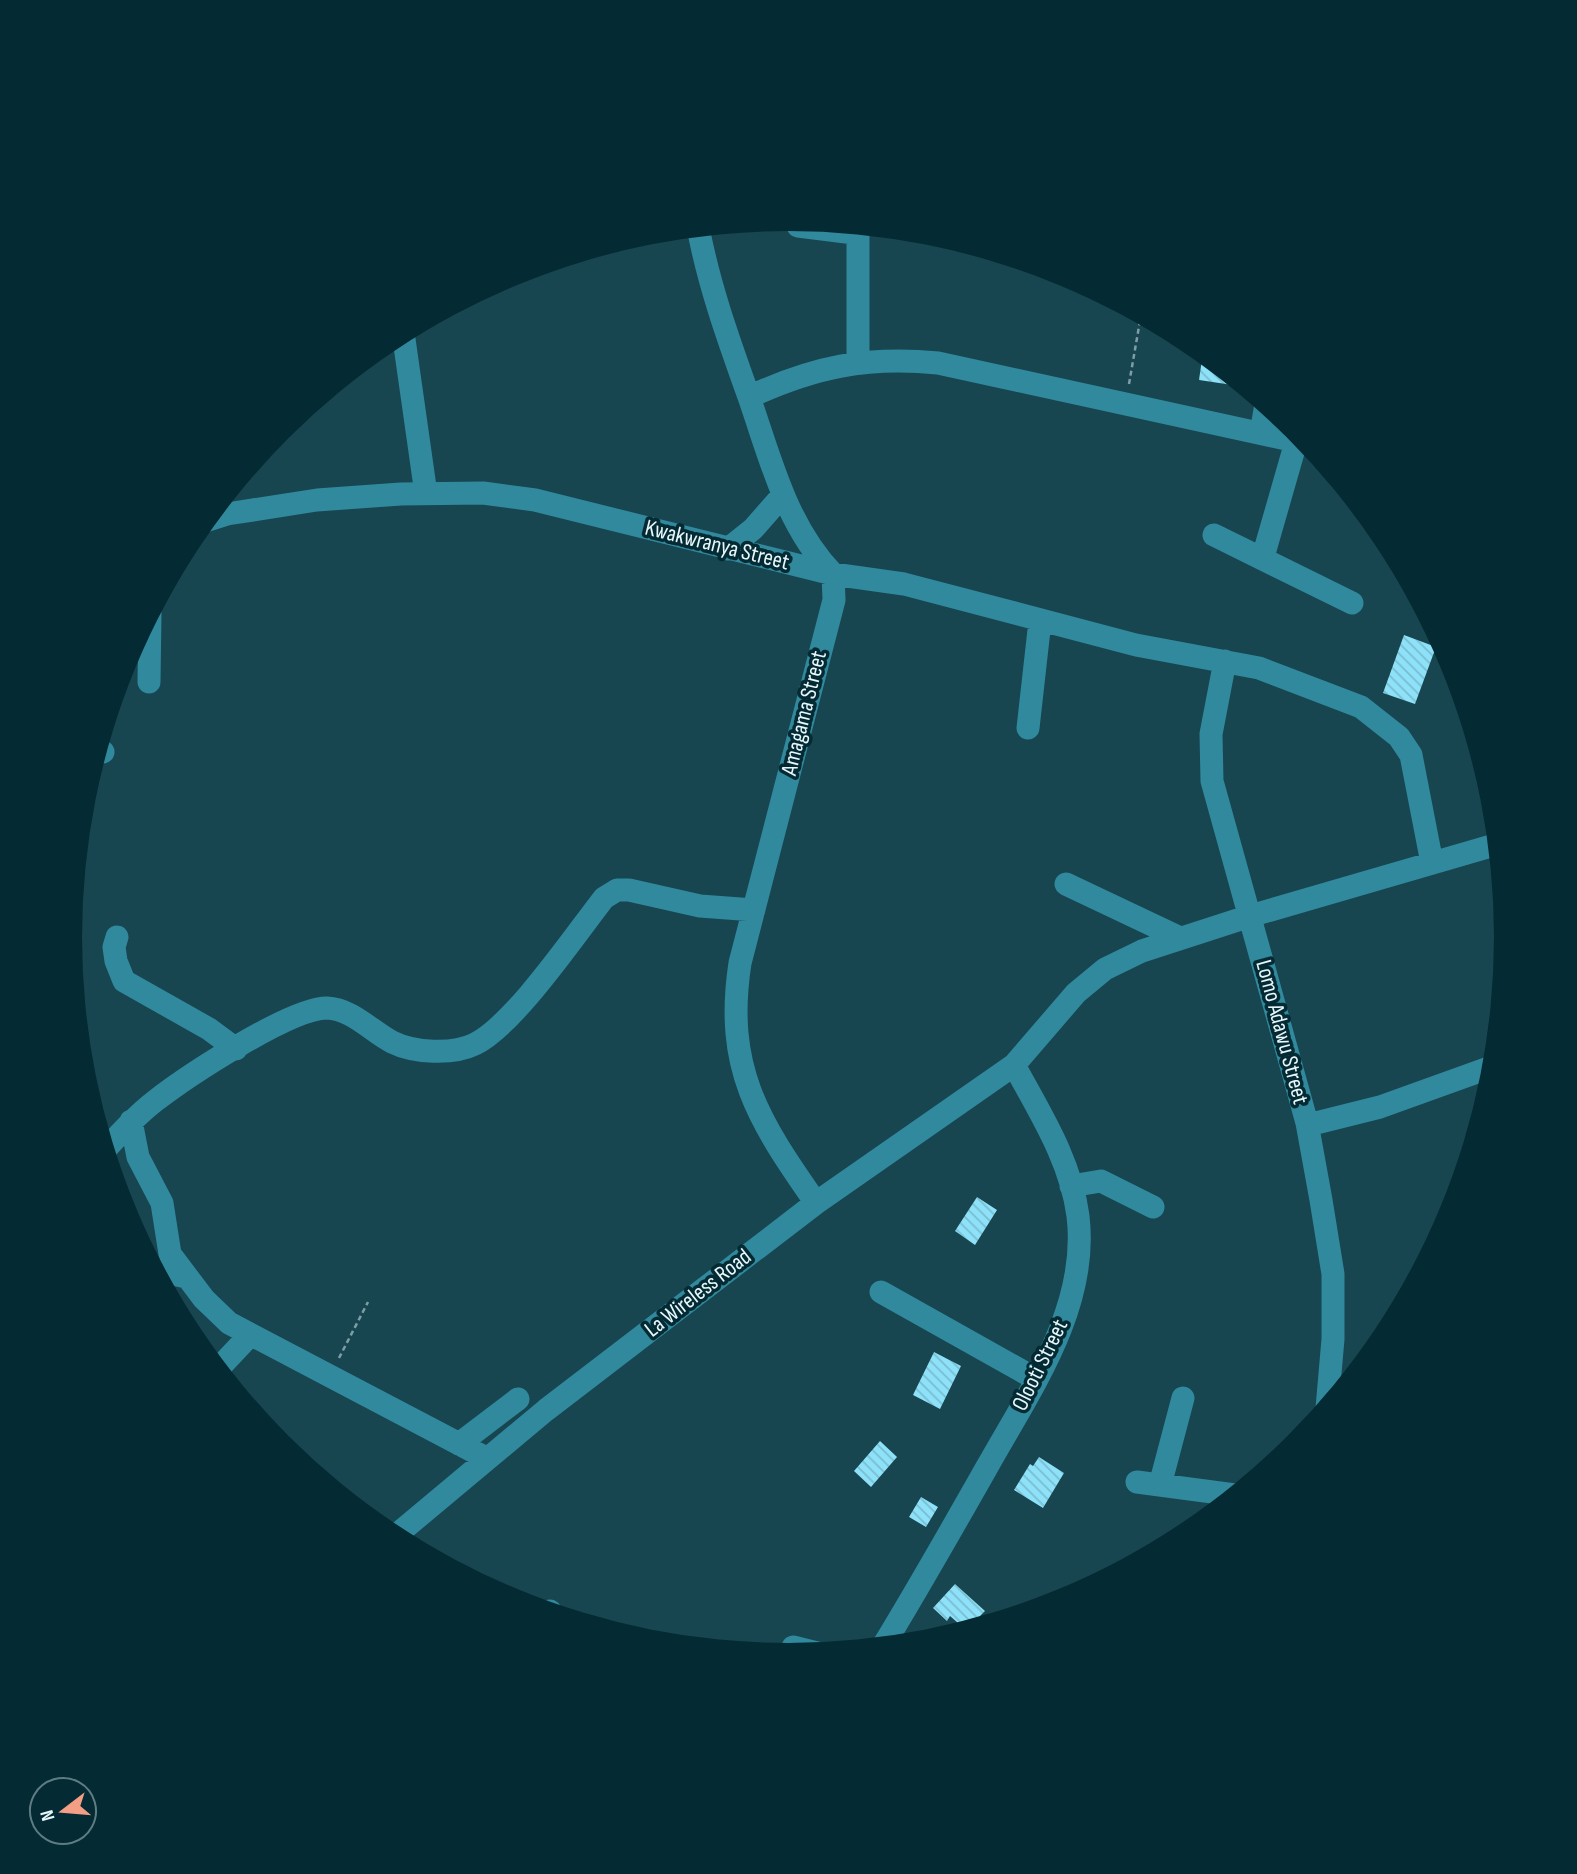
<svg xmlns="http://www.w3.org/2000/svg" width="1577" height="1874" font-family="'Sofia Sans Condensed',sans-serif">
  <defs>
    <pattern id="building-back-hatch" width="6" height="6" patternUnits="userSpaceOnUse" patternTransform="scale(1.75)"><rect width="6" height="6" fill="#8de2f9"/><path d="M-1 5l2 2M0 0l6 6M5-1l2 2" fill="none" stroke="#7bbcce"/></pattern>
  </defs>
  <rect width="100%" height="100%" fill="#174550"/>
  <path fill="url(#building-back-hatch)" d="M1203,352L1246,387L1199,380Z
    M1404,635L1436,647L1415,704L1383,693Z
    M977,1197L997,1210L975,1245L955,1231Z
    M934,1352L961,1366L940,1409L913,1395Z
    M880,1441L897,1457L871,1487L854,1471Z
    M1039,1457L1064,1473L1043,1508L1014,1490L1030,1464L1033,1466Z
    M921,1497L938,1507L926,1527L909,1517Z
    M955,1584L985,1611L966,1630L950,1616L947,1621L933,1608Z"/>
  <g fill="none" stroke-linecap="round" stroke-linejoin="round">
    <path stroke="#7e9da5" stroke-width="2.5" stroke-dasharray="5 3.5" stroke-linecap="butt" d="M1129,384L1141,315
      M339,1358L368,1302"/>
    <path stroke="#31899d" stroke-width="23" d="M798,226L854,233L858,236V362
      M698,227C709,286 729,341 749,397C771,460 786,525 833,574L834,600L740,963C724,1068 758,1120 816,1203
      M403,332L426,494
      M749,397C814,367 866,356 938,363L1309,444
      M1261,433L1266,404
      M205,521L227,514L317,500L401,494L483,493L535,500L833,574L904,584L1136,645L1259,668L1361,707L1399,737L1411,755L1432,863
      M1214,535L1352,603
      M728,549L753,529L782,496
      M1263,557L1296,442
      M1225,661L1211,734L1212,781L1307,1123L1321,1200L1333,1274V1339L1327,1408
      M149,682L150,614
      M1028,728L1040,621
      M98,751L103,752
      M1066,884L1180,938
      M117,937L114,947L116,961L124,981L209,1029L236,1049
      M131,1121L138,1157L162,1203L170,1254L204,1299L229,1323L486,1458
      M1308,1125L1380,1107L1494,1066
      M106,1149C121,1132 137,1115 155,1101C186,1077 290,1008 327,1008C352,1009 371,1031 392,1042C414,1053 453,1055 475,1044C514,1025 575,935 604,898L617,890H629L700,906L754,910
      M1071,1186L1101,1181L1153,1207
      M156,1270L186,1277
      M881,1292L1036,1379
      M218,1369L250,1335
      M459,1444L518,1399
      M1137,1482L1235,1495
      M1160,1485L1183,1398
      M394,1537L546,1410L816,1203L1014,1065L1076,993L1105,969L1142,951L1250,916L1498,844
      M550,1612V1611
      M883,1646C919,1587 953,1527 987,1467C1030,1390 1089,1308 1078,1216C1071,1161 1040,1113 1014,1065
      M793,1647L817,1653"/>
  </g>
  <g text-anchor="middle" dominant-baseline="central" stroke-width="7" stroke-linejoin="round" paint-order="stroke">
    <g font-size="23" fill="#e7f7fb" stroke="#042a33">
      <text transform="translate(717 545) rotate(14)">Kwakwranya Street</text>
      <text transform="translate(804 713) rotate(-76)">Amagama Street</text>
      <text transform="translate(1282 1032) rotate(75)">Lomo Adawu Street</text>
      <text transform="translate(698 1293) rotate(-38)">La Wireless Road</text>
      <text transform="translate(1040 1365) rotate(-64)">Olooti Street</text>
    </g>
  </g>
  <path d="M0 0H1577V1874H0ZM82 937a706 706 0 1 1 1412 0a706 706 0 1 1-1412 0Z" fill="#042a33" fill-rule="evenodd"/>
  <g transform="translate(63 1811) rotate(254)"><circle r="33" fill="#042a33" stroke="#5f7c83" stroke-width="2"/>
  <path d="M0-5L12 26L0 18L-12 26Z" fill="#f49e86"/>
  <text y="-10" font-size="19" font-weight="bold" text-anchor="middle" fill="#e7f7fb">N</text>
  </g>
</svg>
